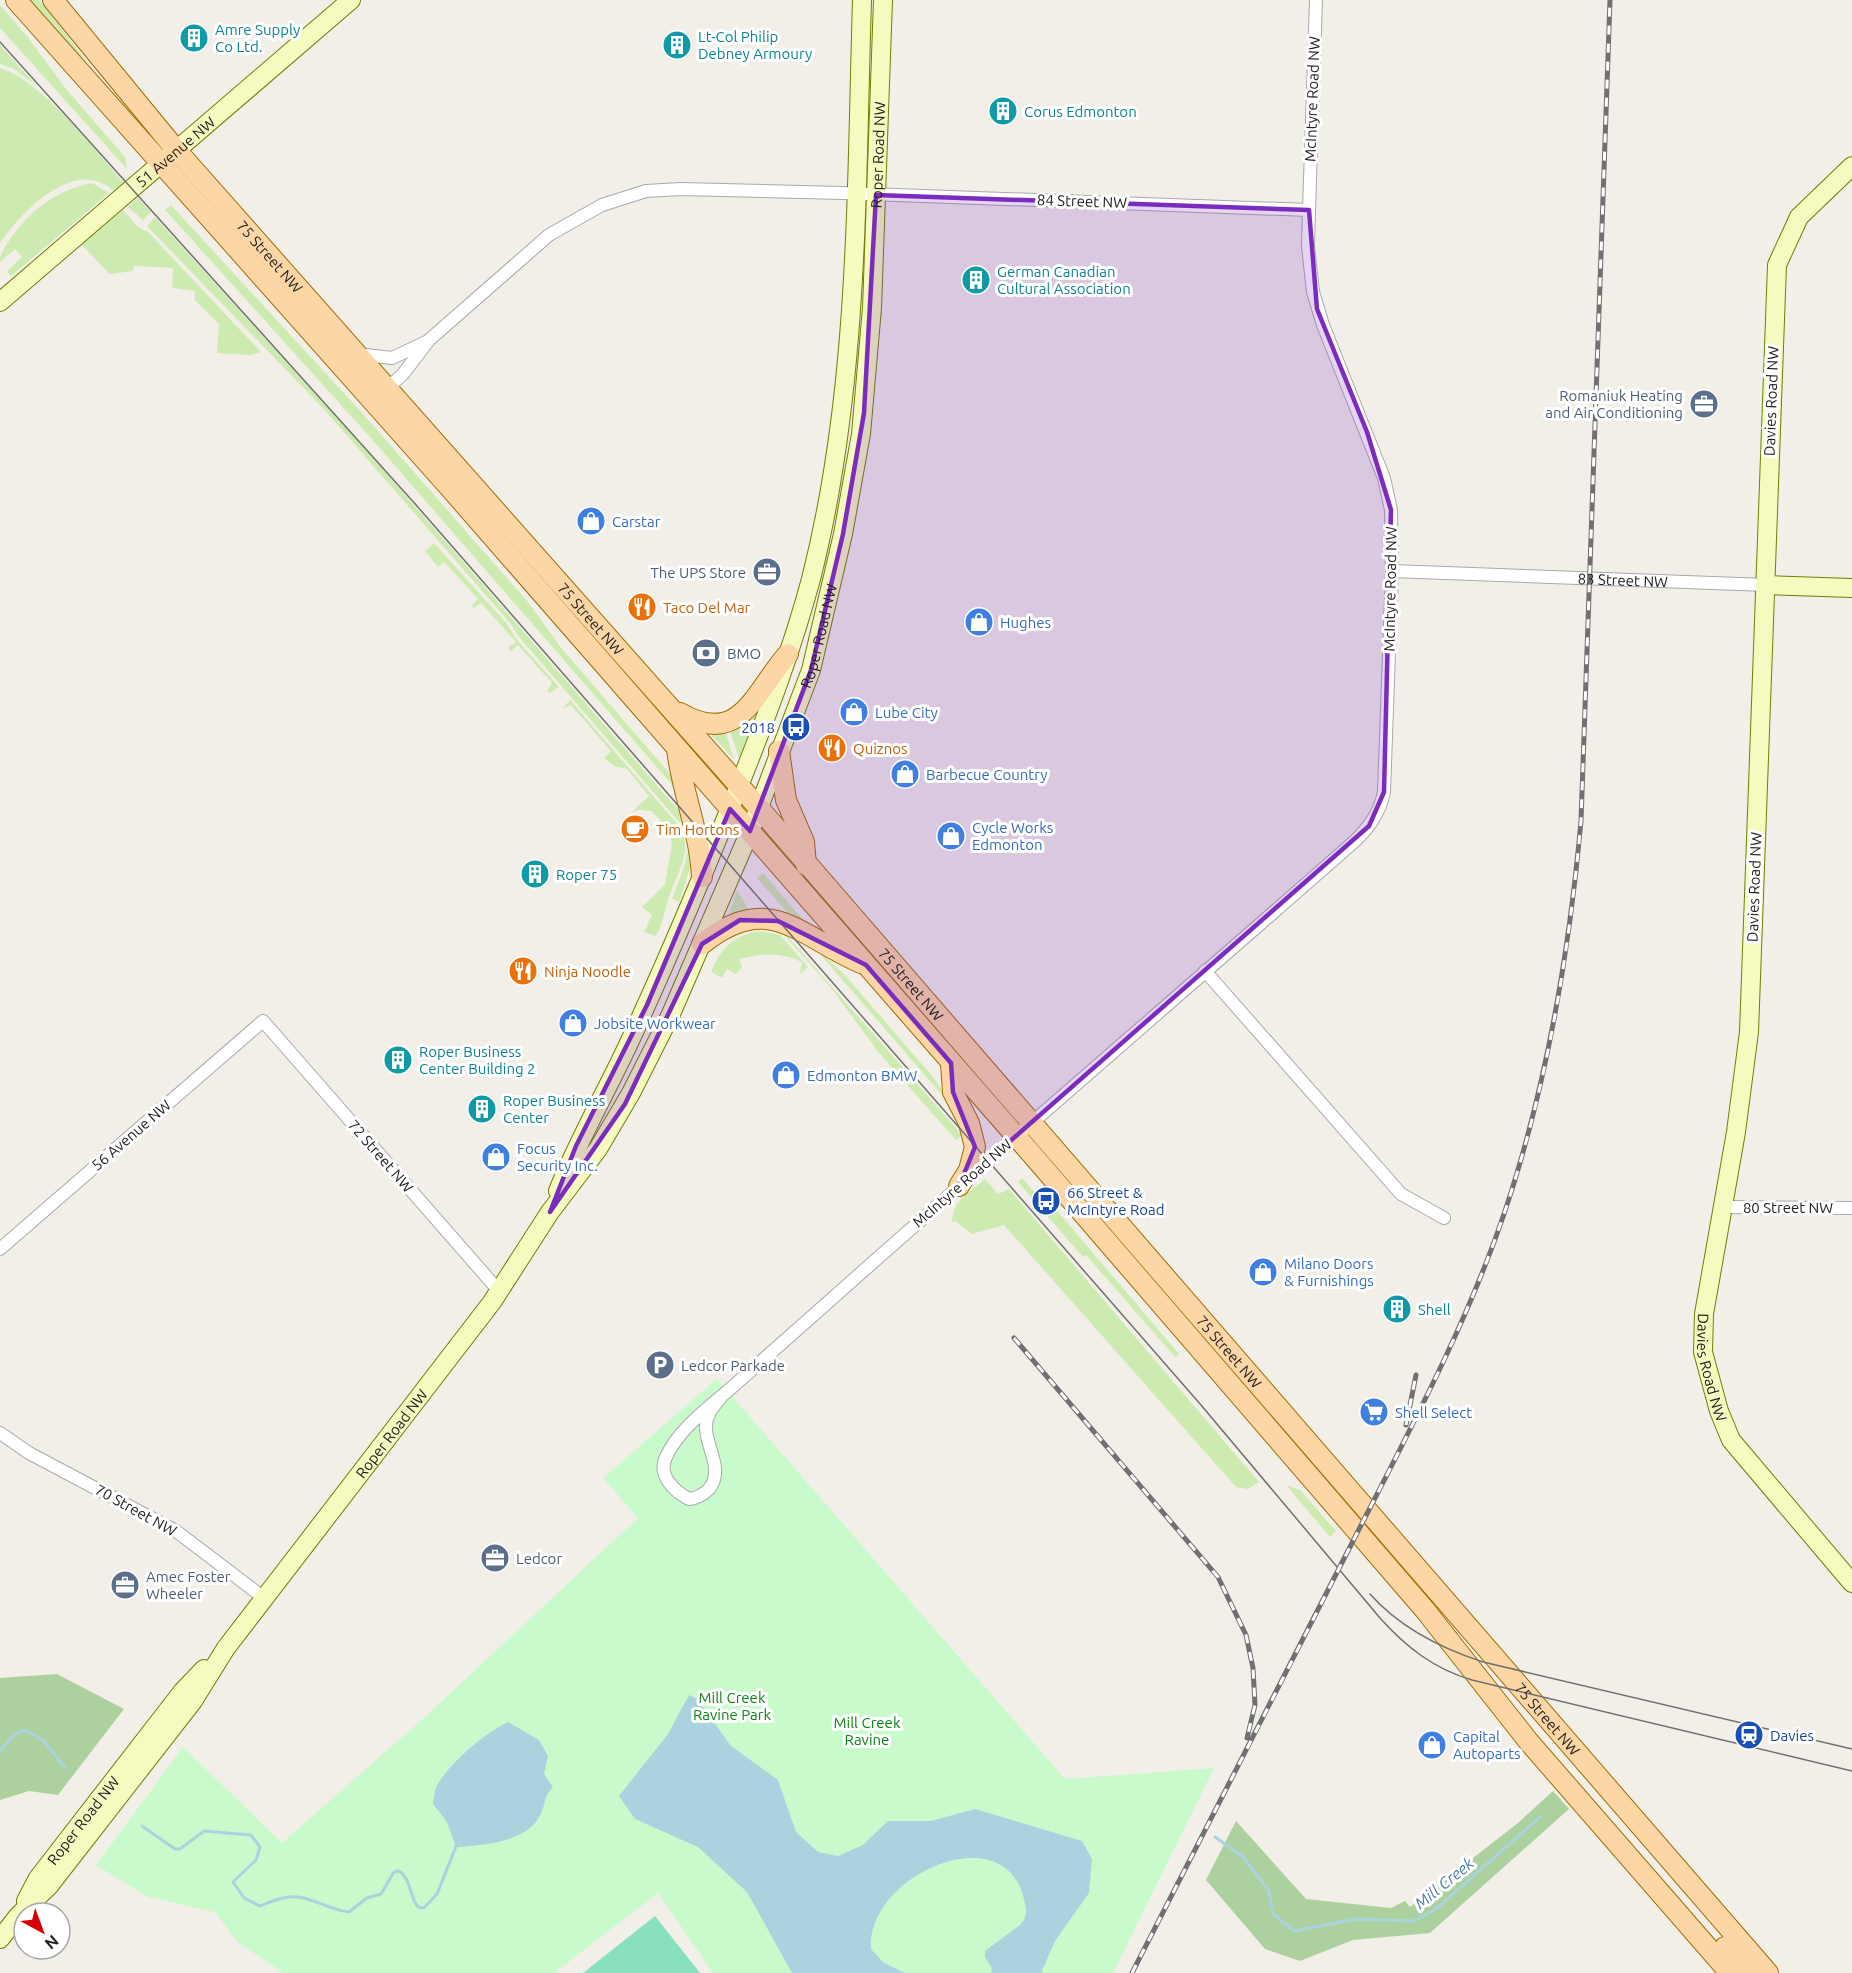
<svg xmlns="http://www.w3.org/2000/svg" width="1852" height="1973" font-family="Ubuntu,sans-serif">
  <rect width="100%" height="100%" fill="#f2efe9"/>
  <path fill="#cdebb0" d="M26,0H39L89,64Z
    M0,5L27,36L66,89L125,157L127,169L0,28Z
    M0,45L37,86L14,69L0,64Z
    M0,68C40,79 96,151 124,183L115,192C76,154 22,211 0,243Z
    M92,183L109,193L11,276L7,271L22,257L15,249L0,262C0,253 4,248 9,241C29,211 56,190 92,183Z
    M138,198L151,212L143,220L128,207Z
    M171,205L363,414L528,602L562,649L670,774L681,795L370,437L165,210Z
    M123,210L138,227L148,232L261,352L250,355L217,353L219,324L195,300V291L172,288L173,268L134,266L133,271L110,274L81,244Z
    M155,217L373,458L686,819L684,821L679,822L519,637L510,623L321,406L147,226Z
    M434,543L507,624L517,640L559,687L550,693L547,691L552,683L518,645L511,651L508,648L516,642L481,603L474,608L472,605L478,599L444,562L438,567L425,551Z
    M764,697L740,758H739L729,728Z
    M570,700L680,827C693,850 679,869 671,891C665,906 664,922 656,936L644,932L652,915L642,907L665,884L672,844L669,831L652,811L638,810L631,813L649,796L627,769L614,766L604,758L611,751L571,705L562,709Z
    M724,729L725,730L734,759L712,736Z
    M689,846L692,862L679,902L672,899L684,867Z
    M763,873L812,930L791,917L757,878Z
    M738,891L750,912L728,917L736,892Z
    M761,925L782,930L962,1135L956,1140L879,1053L832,989L784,935L768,929L757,928Z
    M760,931L780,935L808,967L800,974L802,962C780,952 763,953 739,959L742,967L736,974L727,969L722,978L711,972C721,948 733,935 760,931Z
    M813,946L843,973L934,1078L955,1110Z
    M1022,1178L1050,1210L1054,1207L1179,1354L1175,1357L1086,1255L1083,1257L1018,1182Z
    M985,1179L998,1194L1009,1189L1259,1482L1248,1489L1236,1487L1004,1225L972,1234L955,1221L952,1223C952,1200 969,1193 985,1179Z
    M1121,1246L1160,1286L1362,1519L1359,1523Z
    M1286,1485L1300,1490L1336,1531L1330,1537Z"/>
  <path fill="#add19e" d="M57,1674L124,1709L58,1795L29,1791L0,1800V1678Z
    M1553,1791L1569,1809L1430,1933L1353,1940L1300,1961L1265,1949L1206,1880L1236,1821L1306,1899L1391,1908L1405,1901L1410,1907L1518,1823Z"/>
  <path fill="#c8facc" d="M717,1379L1065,1779L1214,1768L1113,1973H713L658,1893L554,1973H283L238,1942L215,1912L148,1897L96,1865L183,1747L282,1843L426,1716L638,1518L603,1478Z"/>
  <path fill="#88e0be" d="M655,1916L700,1973H583Z"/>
  <path fill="#aad3df" d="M689,1695L697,1699L731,1746L778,1780L796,1832L818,1852L838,1856L863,1845L888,1821H931L975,1809L1082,1841L1092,1859L1089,1893L1055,1941L1041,1973H991L992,1968L985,1957V1951L1020,1925C1029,1916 1026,1907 1023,1896C1002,1816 866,1876 871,1949L884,1963L905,1973H792L747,1892L698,1847L635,1819L619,1796L668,1734Z
    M508,1722L539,1740L548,1756L544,1774L553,1787C543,1798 547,1799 542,1811C530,1843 484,1845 456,1847L447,1822L433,1804C434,1799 434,1791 437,1786C448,1764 486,1732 508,1722Z"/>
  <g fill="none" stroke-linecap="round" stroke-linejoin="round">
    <path stroke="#aad3df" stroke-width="3" d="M0,1751L14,1735L25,1730L44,1741L65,1768
      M142,1826L175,1849H180L204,1831L251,1835L260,1847L256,1860L233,1882L244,1898L260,1906C271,1902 285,1895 298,1897C315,1899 330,1910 349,1912L367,1898L381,1894L394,1872L399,1871C411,1878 409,1896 418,1907L424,1908L437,1894L457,1844
      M1215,1837L1242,1856L1269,1891L1273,1914L1294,1931L1356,1919L1414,1921L1436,1909L1541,1816"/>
    <g stroke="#a9a9a9" stroke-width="14">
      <g id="street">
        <path d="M357,354L392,358L426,342"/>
        <path d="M388,388L403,374L429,340L549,235L602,205L646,191L681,189L842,193L1309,210"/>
        <path id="s1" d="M1392,571L1766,585"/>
        <path d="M1205,971L1401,1194L1444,1218"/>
        <path d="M1723,1207L1852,1208"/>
        <path d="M0,1249L263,1021L499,1291"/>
        <path d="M721,1397C714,1406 706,1414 706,1426C705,1447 725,1469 709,1489C703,1495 698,1498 689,1499C674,1491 657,1475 666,1457C679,1429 707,1409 730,1389C762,1361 794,1332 826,1304C1001,1148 1180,995 1356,840C1370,826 1380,812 1384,792L1392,571L1391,510L1384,478L1323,325L1313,292L1308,246L1309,210L1316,0"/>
        <path d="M0,1433L29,1453L176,1531L264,1598"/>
      </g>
    </g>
    <g stroke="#707d05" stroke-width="20">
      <g id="secondary">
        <path id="s2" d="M1852,166L1799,217L1777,265L1749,1032L1736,1132L1704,1314L1703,1352L1719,1411L1731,1440L1852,1583"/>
        <path id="s3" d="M0,302L351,0"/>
        <path d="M1766,585L1852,588"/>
        <path d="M558,1191C578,1141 605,1094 628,1045C668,959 704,873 739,786C766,718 792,650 811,579C859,390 856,193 862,0"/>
        <path id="s4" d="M26,1901L38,1878L182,1692L204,1669"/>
        <path id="s5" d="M0,1939L18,1916L49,1886L193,1701L226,1648L492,1302L550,1212L598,1149L631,1093L671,1014L750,831L811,670L843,534L861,434L872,308L883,0"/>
      </g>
    </g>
    <g stroke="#a06b00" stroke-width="22">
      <g id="primary">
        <path d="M16,0L450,488L1029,1151L1425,1610L1529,1742L1730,1973"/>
        <path id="s6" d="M53,0L177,151L758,807L1768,1973"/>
        <path d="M680,713C741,748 754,692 788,654"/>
        <path d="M677,749C682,793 700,832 702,877"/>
        <path d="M779,751L786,800L804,842L806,865"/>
        <path d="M702,944C769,890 797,935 861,963"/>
        <path d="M951,1063L953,1092L969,1123L975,1147L969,1170L959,1186"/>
        <path d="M1725,1947L1747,1973"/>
      </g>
    </g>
    <use href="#street" stroke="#fff" stroke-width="12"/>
    <use href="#secondary" stroke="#f7fabf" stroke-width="18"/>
    <use href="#primary" stroke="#fcd6a4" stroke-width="20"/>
    <path stroke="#707070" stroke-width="1.5" d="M0,42L417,506L1201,1405L1380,1618C1406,1647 1434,1669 1472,1680L1852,1771
      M1370,1594C1400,1628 1440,1648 1483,1662L1852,1749"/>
    <g stroke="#707070" stroke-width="5">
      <path id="rail" d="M1014,1338L1218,1577L1246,1635L1253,1668L1255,1705L1247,1738
        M1406,1425L1416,1375
        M1132,1973C1205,1830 1279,1687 1352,1543C1407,1435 1465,1329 1504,1214C1547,1086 1569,955 1581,821L1610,0"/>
    </g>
    <use href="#rail" stroke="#fff" stroke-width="3" stroke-dasharray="9" stroke-linecap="butt"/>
  </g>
  <path fill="#7b2cbf" fill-opacity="0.2" stroke="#7b2cbf" stroke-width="4.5" stroke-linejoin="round" d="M876,195L1309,210L1317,309L1367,432L1391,510L1384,792L1369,826L959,1186L975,1147L953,1092L951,1063L866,965L778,921L740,920L702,944L625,1104L550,1212L576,1146L647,1005L730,809L750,831L811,670L843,534L864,413Z"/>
  <defs>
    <g id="building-disc" transform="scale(1.5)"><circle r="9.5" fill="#0f9aa8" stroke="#fff"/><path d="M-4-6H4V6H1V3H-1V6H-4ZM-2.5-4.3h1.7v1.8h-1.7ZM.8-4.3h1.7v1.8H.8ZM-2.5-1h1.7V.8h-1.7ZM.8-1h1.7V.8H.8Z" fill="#fff"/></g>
    <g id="office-disc" transform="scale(1.5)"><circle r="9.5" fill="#5c6f8a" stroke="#fff"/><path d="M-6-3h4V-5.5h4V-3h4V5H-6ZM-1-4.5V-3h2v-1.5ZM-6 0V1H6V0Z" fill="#fff"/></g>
    <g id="shop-disc" transform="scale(1.5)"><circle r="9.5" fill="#3f7fe0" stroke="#fff"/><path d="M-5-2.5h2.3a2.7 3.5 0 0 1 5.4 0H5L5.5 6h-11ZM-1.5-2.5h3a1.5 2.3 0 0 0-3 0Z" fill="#fff"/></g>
    <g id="restaurant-disc" transform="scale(1.5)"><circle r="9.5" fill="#e8710a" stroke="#fff"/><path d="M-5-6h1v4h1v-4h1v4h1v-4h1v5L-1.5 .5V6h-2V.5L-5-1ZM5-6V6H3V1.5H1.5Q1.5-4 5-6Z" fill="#fff"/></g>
    <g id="bank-disc" transform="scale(1.5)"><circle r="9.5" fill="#5c6f8a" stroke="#fff"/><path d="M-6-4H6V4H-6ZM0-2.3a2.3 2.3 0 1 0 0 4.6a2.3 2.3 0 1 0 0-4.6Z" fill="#fff"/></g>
    <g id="bus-disc" transform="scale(1.5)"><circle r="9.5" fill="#1a4fb4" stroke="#fff"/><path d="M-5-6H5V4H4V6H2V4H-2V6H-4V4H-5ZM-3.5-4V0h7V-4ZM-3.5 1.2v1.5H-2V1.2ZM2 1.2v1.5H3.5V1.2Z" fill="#fff"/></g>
    <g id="cafe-disc" transform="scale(1.5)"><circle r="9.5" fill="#e8710a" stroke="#fff"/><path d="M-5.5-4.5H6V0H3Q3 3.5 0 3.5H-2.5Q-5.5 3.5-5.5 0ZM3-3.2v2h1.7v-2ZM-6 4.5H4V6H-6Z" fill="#fff"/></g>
    <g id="parking-disc" transform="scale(1.5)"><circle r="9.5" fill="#5c6f8a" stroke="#fff"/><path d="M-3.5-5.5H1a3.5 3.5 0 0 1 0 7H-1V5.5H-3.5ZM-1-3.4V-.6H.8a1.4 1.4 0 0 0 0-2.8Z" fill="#fff"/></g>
    <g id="supermarket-disc" transform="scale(1.5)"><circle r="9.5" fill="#3f7fe0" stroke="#fff"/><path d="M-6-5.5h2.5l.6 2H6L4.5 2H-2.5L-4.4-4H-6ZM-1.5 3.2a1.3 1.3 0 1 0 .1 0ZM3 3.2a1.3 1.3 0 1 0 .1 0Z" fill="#fff"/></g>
    <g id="station-disc" transform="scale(1.5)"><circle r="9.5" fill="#1a4fb4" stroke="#fff"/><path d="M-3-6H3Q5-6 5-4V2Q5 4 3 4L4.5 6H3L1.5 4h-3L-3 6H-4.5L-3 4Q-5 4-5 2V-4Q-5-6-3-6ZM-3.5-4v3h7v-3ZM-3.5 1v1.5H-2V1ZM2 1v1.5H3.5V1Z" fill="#fff"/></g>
  </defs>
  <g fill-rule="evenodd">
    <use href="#building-disc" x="194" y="38"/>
    <use href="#building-disc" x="677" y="45"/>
    <use href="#building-disc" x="1003" y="111"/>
    <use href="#building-disc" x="976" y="280"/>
    <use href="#office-disc" x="1704" y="404"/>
    <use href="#shop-disc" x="591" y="521"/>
    <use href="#office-disc" x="767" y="572"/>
    <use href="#restaurant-disc" x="642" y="607"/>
    <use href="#shop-disc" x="979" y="622"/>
    <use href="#bank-disc" x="706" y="653"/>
    <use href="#shop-disc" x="854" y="712"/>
    <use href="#bus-disc" x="796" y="727"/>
    <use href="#restaurant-disc" x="832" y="748"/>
    <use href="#shop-disc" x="905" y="774"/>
    <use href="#cafe-disc" x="635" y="829"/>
    <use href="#shop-disc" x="951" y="836"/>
    <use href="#building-disc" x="535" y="874"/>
    <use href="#restaurant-disc" x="523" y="971"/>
    <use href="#shop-disc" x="573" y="1023"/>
    <use href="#building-disc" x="398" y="1060"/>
    <use href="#shop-disc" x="786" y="1075"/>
    <use href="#building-disc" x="482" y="1109"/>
    <use href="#shop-disc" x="496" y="1157"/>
    <use href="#bus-disc" x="1046" y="1201"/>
    <use href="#shop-disc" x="1263" y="1272"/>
    <use href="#building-disc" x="1397" y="1309"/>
    <use href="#parking-disc" x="660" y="1365"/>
    <use href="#supermarket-disc" x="1374" y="1412"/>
    <use href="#office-disc" x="495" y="1558"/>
    <use href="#office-disc" x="125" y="1585"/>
    <use href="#station-disc" x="1749" y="1735"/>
    <use href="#shop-disc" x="1432" y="1745"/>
  </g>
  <g text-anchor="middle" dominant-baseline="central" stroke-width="6" stroke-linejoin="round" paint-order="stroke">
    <g font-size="15" fill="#0d838f" stroke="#fff" text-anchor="start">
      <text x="215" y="29">Amre Supply<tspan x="215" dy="17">Co Ltd.</tspan></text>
      <text x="698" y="36">Lt-Col Philip<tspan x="698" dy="17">Debney Armoury</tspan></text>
      <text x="1024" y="111">Corus Edmonton</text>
      <text x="997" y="271">German Canadian<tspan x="997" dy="17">Cultural Association</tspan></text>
      <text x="556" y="874">Roper 75</text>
      <text x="419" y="1051">Roper Business<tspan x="419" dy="17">Center Building 2</tspan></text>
      <text x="503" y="1100">Roper Business<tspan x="503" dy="17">Center</tspan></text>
      <text x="1418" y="1309">Shell</text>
    </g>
    <g font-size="15" fill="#222" stroke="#fff">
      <text transform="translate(1312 99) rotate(-88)">McIntyre Road NW</text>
      <text stroke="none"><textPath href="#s3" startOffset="231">51 Avenue NW</textPath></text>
      <text stroke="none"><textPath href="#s5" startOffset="2038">Roper Road NW</textPath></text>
      <text transform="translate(1082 201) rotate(2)">84 Street NW</text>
      <text stroke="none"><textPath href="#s6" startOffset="336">75 Street NW</textPath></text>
      <text transform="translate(1771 401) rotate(-88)">Davies Road NW</text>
      <text stroke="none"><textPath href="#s1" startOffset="231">83 Street NW</textPath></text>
      <text transform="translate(1390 589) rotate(-89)">McIntyre Road NW</text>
      <text stroke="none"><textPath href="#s6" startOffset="820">75 Street NW</textPath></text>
      <text stroke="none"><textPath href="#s5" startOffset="1552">Roper Road NW</textPath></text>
      <text transform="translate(1754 887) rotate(-88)">Davies Road NW</text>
      <text stroke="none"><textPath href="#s6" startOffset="1306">75 Street NW</textPath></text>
      <text transform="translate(131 1135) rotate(-41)">56 Avenue NW</text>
      <text transform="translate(381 1156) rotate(49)">72 Street NW</text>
      <text transform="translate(962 1183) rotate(-41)">McIntyre Road NW</text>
      <text x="1788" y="1207">80 Street NW</text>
      <text stroke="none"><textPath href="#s6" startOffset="1792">75 Street NW</textPath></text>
      <text stroke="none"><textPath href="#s2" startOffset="1234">Davies Road NW</textPath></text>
      <text stroke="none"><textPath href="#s5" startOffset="640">Roper Road NW</textPath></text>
      <text transform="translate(136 1510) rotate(29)">70 Street NW</text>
      <text stroke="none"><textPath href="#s6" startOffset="2278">75 Street NW</textPath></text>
      <text stroke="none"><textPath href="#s4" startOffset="99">Roper Road NW</textPath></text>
    </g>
    <g font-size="15" fill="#4e5e75" stroke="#fff" text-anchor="start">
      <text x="1683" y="395" text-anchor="end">Romaniuk Heating<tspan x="1683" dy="17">and Air Conditioning</tspan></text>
      <text x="746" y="572" text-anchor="end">The UPS Store</text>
      <text x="727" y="653">BMO</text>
      <text x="681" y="1365">Ledcor Parkade</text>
      <text x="516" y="1558">Ledcor</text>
      <text x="146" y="1576">Amec Foster<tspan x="146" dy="17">Wheeler</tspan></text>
    </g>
    <g font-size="15" fill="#366cbe" stroke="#fff" text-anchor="start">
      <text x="612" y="521">Carstar</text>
      <text x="1000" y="622">Hughes</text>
      <text x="875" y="712">Lube City</text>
      <text x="926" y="774">Barbecue Country</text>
      <text x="972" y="827">Cycle Works<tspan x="972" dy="17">Edmonton</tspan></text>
      <text x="594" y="1023">Jobsite Workwear</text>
      <text x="807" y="1075">Edmonton BMW</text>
      <text x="517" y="1148">Focus<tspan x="517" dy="17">Security Inc.</tspan></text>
      <text x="1284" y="1263">Milano Doors<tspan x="1284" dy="17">&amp; Furnishings</tspan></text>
      <text x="1395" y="1412">Shell Select</text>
      <text x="1453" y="1736">Capital<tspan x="1453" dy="17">Autoparts</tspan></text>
    </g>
    <g font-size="15" fill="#c56008" stroke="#fff" text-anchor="start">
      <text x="663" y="607">Taco Del Mar</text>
      <text x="853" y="748">Quiznos</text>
      <text x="656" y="829">Tim Hortons</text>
      <text x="544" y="971">Ninja Noodle</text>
    </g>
    <g font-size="15" fill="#164399" stroke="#fff" text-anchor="start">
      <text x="775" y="727" text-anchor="end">2018</text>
      <text x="1067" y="1192">66 Street &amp;<tspan x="1067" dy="17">McIntyre Road</tspan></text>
      <text x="1770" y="1735">Davies</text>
    </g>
    <g font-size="15" fill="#0c8416" stroke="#fff">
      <text x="732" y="1697">Mill Creek<tspan x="732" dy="17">Ravine Park</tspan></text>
      <text x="867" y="1722">Mill Creek<tspan x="867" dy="17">Ravine</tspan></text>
    </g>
    <g font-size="16" font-style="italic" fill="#4a7aab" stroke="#fff">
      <text transform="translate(1444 1883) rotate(-39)">Mill Creek</text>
    </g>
  </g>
  <g transform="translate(42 1931) rotate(139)"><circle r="28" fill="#ffffff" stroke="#a7a7a7" stroke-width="1.5"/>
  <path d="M0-4.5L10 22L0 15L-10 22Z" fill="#d40000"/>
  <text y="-9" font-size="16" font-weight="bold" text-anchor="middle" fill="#222222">N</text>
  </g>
</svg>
